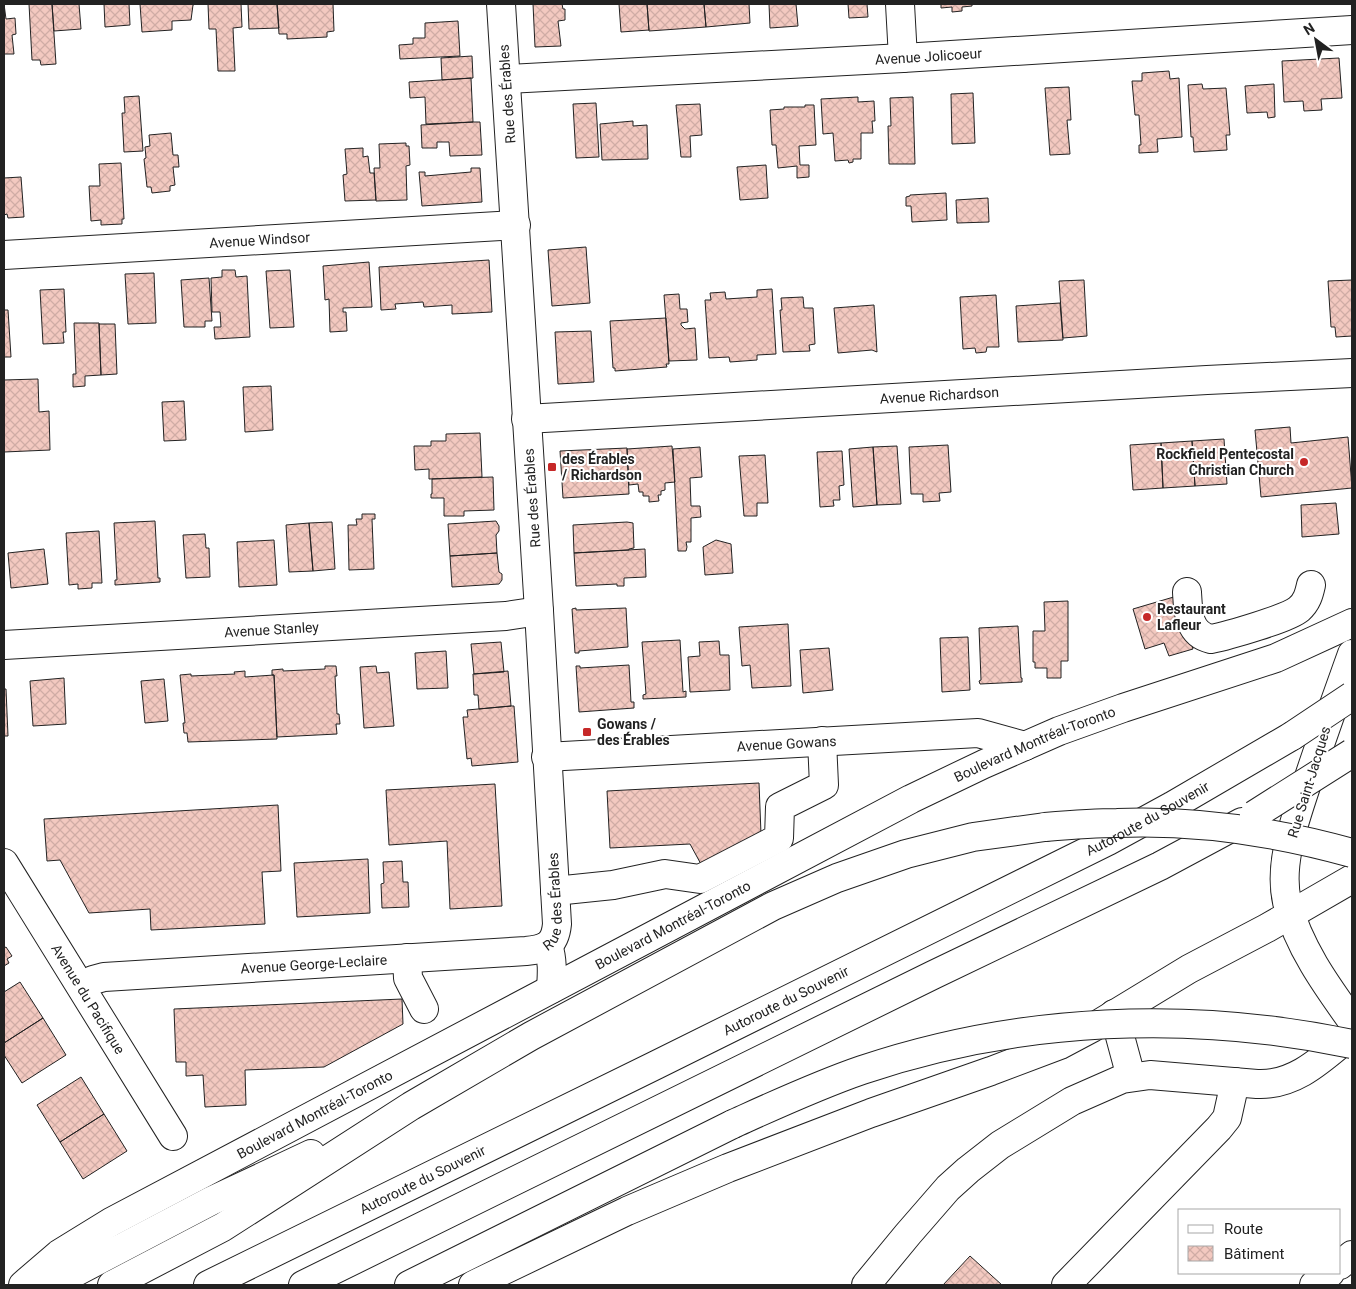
<svg xmlns="http://www.w3.org/2000/svg" width="1356" height="1289" font-family="Roboto,sans-serif">
  <defs>
    <pattern id="building-cross-hatch" width="8" height="8" patternUnits="userSpaceOnUse" patternTransform="scale(1.25)"><rect width="8" height="8" fill="#f3c9c0"/><path d="M0 0l8 8M0 8l8-8" fill="none" stroke="#d0aca5"/></pattern>
  </defs>
  <rect width="100%" height="100%" fill="#fff"/>
  <path fill="url(#building-cross-hatch)" stroke="#222" d="M4,4L6,19L15,18L16,34L12,35L14,54H4Z
    M29,4H52L56,64L41,65L40,60H32Z
    M52,4H79L81,29L54,31Z
    M104,4H129L130,25L105,27Z
    M140,4H195L193,5L191,20L172,21V30L142,32Z
    M208,4H241L242,27L233,28L235,71H218L216,29H209Z
    M248,4H277L279,28L249,29Z
    M277,4H333L334,31L327,32V37L287,39V34H279Z
    M533,4H562L563,9H565V20L558,21L561,46L535,47Z
    M619,4H647L649,30L621,32Z
    M647,4H704L706,27L649,31Z
    M704,4H749L750,23L706,27Z
    M769,4H796L798,26L770,28Z
    M848,4H867L868,17L849,18Z
    M941,4H972V6L962,7V11L952,12V7L941,8Z
    M458,21L460,56L400,59L399,45L413,44V38H425V23Z
    M472,56L473,78L442,80L441,58Z
    M1339,58L1342,98L1321,99L1322,110L1304,111L1303,101L1284,102L1282,61Z
    M1169,71L1170,79L1179,78L1182,137L1157,139L1158,152L1139,153V145H1141L1139,115H1135L1132,81H1142V73Z
    M471,78L473,122L426,124L425,97L410,98L409,82Z
    M1202,84L1203,89L1226,88L1230,135H1226L1227,150L1194,152L1193,137H1191L1188,85Z
    M1274,84L1275,117L1268,118L1267,112L1247,113L1245,86Z
    M1069,87L1071,120H1067L1070,154L1050,155L1045,88Z
    M973,93L975,143L952,144L951,94Z
    M139,96L143,151L124,152L122,113H125L124,97Z
    M858,97V102L874,101L875,121H872L873,133H861V159H853V162L849,163L848,160L835,161L833,133L823,134L821,99Z
    M913,97L915,164H889L888,126H891L890,98Z
    M596,103L599,157L576,158L573,104Z
    M700,104L702,135L690,136L691,157H681L676,105Z
    M805,105H814L816,145L799,146L800,165H809V177L797,178V166L778,168L776,145H772L770,110L784,109V107H805Z
    M633,121V126L647,125L648,159L602,160L600,124Z
    M473,122H480L482,155L450,156L449,142H437V148H422L421,125Z
    M171,133L173,155H178L179,167H173L175,185L170,186V191L152,193L151,187H147L144,159L146,158L145,147L150,146L149,135Z
    M406,143V146H409L410,165L406,166L407,200L376,201L374,168H380L379,144Z
    M363,148V157L368,156L370,173H374L376,200L345,201L343,175L347,174L345,149Z
    M121,163L124,219H122V224L101,225V220L91,221L89,186H100L99,164Z
    M766,165L768,198L740,200L737,167Z
    M471,168H480L482,202L422,206L419,172H425V176L471,172Z
    M21,177L24,217L8,218L7,214L4,215V178Z
    M946,193L947,220L912,222L911,206H906V197L910,196V195Z
    M988,198L989,222L957,223L956,200Z
    M586,247L590,303L552,306L548,250Z
    M489,260L492,312L452,314V305L424,307L423,302L395,304L396,309L381,310L379,267Z
    M369,262L372,307L343,308V312H346L347,331L330,332L329,299L325,300L323,266Z
    M222,270H235L236,277L247,276L250,337L215,339L214,327H221L220,312H212L211,278L222,277Z
    M290,270L294,327L270,328L266,271Z
    M154,273L156,323L128,324L125,274Z
    M209,278L212,321H205V327H184L181,280Z
    M1084,280L1087,336L1063,338L1059,281Z
    M1352,280V336L1336,337L1335,327H1331L1328,281Z
    M64,289L66,332H63L64,343L43,344L40,290Z
    M772,289L776,354L757,355V360L730,362L729,357L709,358L705,300H711L710,293L725,292L726,299L757,297V290Z
    M679,294L680,309H687L688,322L681,323V325L685,329L695,328L697,360L669,361L664,295Z
    M996,295L999,347H987L986,352L976,353L975,348L963,349L960,297Z
    M803,297L804,308H813L815,344L809,345L810,351L783,352L780,310H782L781,298Z
    M1060,303L1063,340L1018,342L1016,306Z
    M874,305L877,352L872,350L838,353L834,308Z
    M4,310H8L11,357H4Z
    M666,318L669,364H666L667,367L615,371V368H613L610,321Z
    M74,323H99L101,375L85,376V386L73,387V374H76Z
    M99,324H115L117,374L101,375Z
    M591,331L594,382L558,384L555,332Z
    M38,379L39,412L49,411L50,450L4,452V380Z
    M271,386L273,430L245,432L243,387Z
    M184,401L186,440L164,441L162,402Z
    M1290,427L1291,443L1348,437L1352,488L1261,497L1255,430Z
    M480,433L482,477L429,479V469L415,470L414,446H431V441H446V434Z
    M1224,439L1227,484L1195,486L1192,441Z
    M1192,441L1195,486L1163,488L1161,443Z
    M1161,443L1163,488L1133,490L1130,445Z
    M948,445L951,492L939,493L940,501L923,502V494H911L909,447Z
    M672,446L675,482L665,483V490L661,491V495H658L659,501L649,502V496H643V492H639L638,484L629,485L627,449Z
    M897,446L901,504L877,505L873,447Z
    M700,447L702,477L690,478L691,506H700L701,517L691,518V542H686L687,547L686,551H678L673,449Z
    M873,447L877,505L853,507L849,449Z
    M627,448L629,494L563,498L560,451Z
    M842,451L844,485L839,486L840,500H833L834,506L820,507L817,452Z
    M765,455L768,503H757V516H744L739,456Z
    M493,477L494,510L464,511V516H444V498H431V494H432V479Z
    M1336,503L1339,534L1302,537L1301,505Z
    M362,514H375V519H372L374,569L349,570L348,525H357L356,519H362Z
    M155,521L158,578H160V582L115,585V580H117L114,523Z
    M496,521L499,526V531L496,535L497,553L450,556L448,524Z
    M332,522L335,569L313,571L309,523Z
    M627,522L633,523L634,548L629,549V550L574,553L573,525Z
    M309,523L313,571L289,572L286,525Z
    M99,531L102,583H92V588L78,589V584L69,585L66,533Z
    M205,534L206,548H209L210,577L186,578L183,535Z
    M274,540L277,585L239,587L237,542Z
    M716,540L731,544L733,573L705,575L703,547Z
    M44,549L48,584L11,588L8,553Z
    M645,549L646,577L624,578V586H617V584L576,586L574,553Z
    M497,553L499,572L502,574V580L499,584L452,587L450,556Z
    M1177,596L1193,649L1169,656L1164,643L1145,649L1133,609Z
    M1068,601V661H1061V678H1047V668H1035V662H1033V631H1045L1044,602Z
    M576,608V610L626,608L628,647L579,651V653H575L572,609Z
    M788,624L791,686L752,688L750,665L742,666L739,627Z
    M1018,626L1021,678H1022V682L980,684L979,681L981,680L979,628Z
    M968,637L970,690L942,692L940,638Z
    M680,640L683,692L686,691V697L643,699V695L646,694L642,642Z
    M719,641L720,655H729L730,690L690,692L688,657L700,656L699,642Z
    M501,642L504,672L474,674L471,644Z
    M829,648L833,690L803,693L800,650Z
    M446,651L448,688L417,689L415,653Z
    M629,665L631,702H634V708L579,712L576,666H580V668Z
    M325,666H336L337,676H335L337,714H339L340,724H336L337,734L277,737L274,675H272V670L283,669V671L325,669Z
    M376,666L377,673L389,672L394,726L364,728L360,667Z
    M245,671V677L274,675L277,739L188,742L187,733H184L183,723H185L180,675L191,674V676L235,674L234,672Z
    M508,671L511,706L479,709L478,695H474L473,674Z
    M64,678L66,724L33,726L30,681Z
    M164,679L168,721L145,723L141,681Z
    M4,686V689H6L8,736H4Z
    M511,706H514L518,762L472,766L471,758L467,759L463,717H468L467,710Z
    M759,783L761,834L702,866L690,844L610,848L607,791Z
    M495,784L502,906L450,909L447,841L389,845L386,790Z
    M278,805L281,871L262,872L265,924L151,930L150,909L89,913L60,860L47,861L44,819Z
    M368,859L370,913L297,917L294,863Z
    M402,861L403,882H408L409,907L382,908L381,884L384,883L383,862Z
    M6,947L12,956L7,959L9,963L4,966V948Z
    M20,982L43,1018L4,1043V992Z
    M402,999L403,1024L324,1067L245,1070L246,1105L205,1107L203,1075L186,1076V1062H176L174,1009Z
    M43,1018L66,1055L22,1083L4,1055V1043Z
    M81,1077L104,1114L60,1142L37,1105Z
    M104,1114L127,1151L83,1179L60,1142Z
    M970,1256L1002,1285H943Z"/>
  <g fill="none" stroke-linecap="round" stroke-linejoin="round">
    <g stroke="#222" stroke-width="30">
      <g id="minor">
        <path d="M900,4L903,58"/>
        <path id="s1" d="M507,79L903,58L1352,30"/>
        <path id="s2" d="M4,255L516,225"/>
        <path id="s3" d="M526,419L1207,380L1352,373"/>
        <path d="M1187,592C1188,611 1188,634 1211,639C1227,636 1289,618 1299,609C1307,602 1309,594 1311,585"/>
        <path id="s4" d="M4,645L506,616L539,611"/>
        <path id="s5" d="M546,757L978,733L1025,746"/>
        <path id="s6" d="M4,863L173,1136"/>
        <path d="M555,891L613,885L665,874L700,879L779,838L780,807L824,785L822,741"/>
        <path d="M548,945C553,960 552,974 551,989"/>
        <path d="M407,958L408,978L424,1009"/>
        <path id="s7" d="M81,986L93,980L104,977L526,951C546,949 555,945 557,924L539,611L501,4"/>
        <path d="M1114,1014L1131,1077"/>
        <path d="M866,1285L908,1234L948,1188L968,1170L1000,1145L1072,1101L1122,1079L1150,1075L1257,1084C1296,1086 1324,1057 1352,1034"/>
        <path d="M1066,1285L1219,1128L1227,1118L1235,1082"/>
      </g>
    </g>
    <g stroke="#222" stroke-width="30">
      <g id="major">
        <path d="M1352,654C1337,696 1322,737 1308,780C1296,818 1278,862 1287,902C1298,946 1326,985 1352,1021"/>
        <path d="M1340,1265L1352,1255"/>
        <path id="s8" d="M23,1285L59,1254L111,1222L911,799L984,764L1059,731L1123,708L1276,658L1352,623"/>
        <path d="M473,1285L627,1211L728,1168L871,1113L991,1071L1060,1045L1092,1028L1189,969L1267,928L1352,879"/>
        <path d="M1314,1285L1330,1273"/>
      </g>
    </g>
    <g stroke="#222" stroke-width="30">
      <g id="highway">
        <path d="M43,1285L72,1274L211,1201L311,1154"/>
        <path d="M112,1285L223,1227L411,1106L531,1036L773,906L837,878L906,854L973,837L1045,827"/>
        <path id="s9" d="M208,1285L656,1065L1108,841L1172,806L1292,736"/>
        <path d="M303,1285L933,975L1160,866L1242,822"/>
        <path d="M409,1285L733,1124"/>
      </g>
    </g>
    <use href="#minor" stroke="#fff" stroke-width="28"/>
    <use href="#major" stroke="#fff" stroke-width="28"/>
    <use href="#highway" stroke="#fff" stroke-width="28"/>
    <g stroke="#222" stroke-width="30" stroke-linecap="butt">
      <path id="highway-bridge" d="M1292,736L1352,696
        M1254,815L1352,753
        M1045,827C1069,825 1093,823 1117,823C1196,820 1277,832 1352,853
        M733,1124C775,1105 818,1085 862,1070C1020,1017 1190,1010 1352,1044"/>
    </g>
    <use href="#highway-bridge" stroke="#fff" stroke-width="28"/>
  </g>
  <g fill="#c62828" stroke="#fff" stroke-width="2">
    <circle cx="1304" cy="462" r="5"/>
    <rect x="547" y="462" width="10" height="10" rx="2.5"/>
    <circle cx="1147" cy="617" r="5"/>
    <rect x="582" y="727" width="10" height="10" rx="2.5"/>
  </g>
  <g text-anchor="middle" dominant-baseline="central" stroke-width="4" stroke-linejoin="round" paint-order="stroke">
    <g font-size="14" fill="#222" stroke="#fff">
      <text stroke="none"><textPath href="#s1" startOffset="422">Avenue Jolicoeur</textPath></text>
      <text transform="translate(507 94) rotate(-94)">Rue des Érables</text>
      <text stroke="none"><textPath href="#s2" startOffset="256">Avenue Windsor</textPath></text>
      <text stroke="none"><textPath href="#s3" startOffset="414">Avenue Richardson</textPath></text>
      <text transform="translate(532 498) rotate(-94)">Rue des Érables</text>
      <text stroke="none"><textPath href="#s4" startOffset="268">Avenue Stanley</textPath></text>
      <text stroke="none"><textPath href="#s5" startOffset="241">Avenue Gowans</textPath></text>
      <text stroke="none"><textPath href="#s8" startOffset="1149">Boulevard Montréal-Toronto</textPath></text>
      <text transform="translate(1309 782) rotate(-73)">Rue Saint-Jacques</text>
      <text stroke="none"><textPath href="#s9" startOffset="1049">Autoroute du Souvenir</textPath></text>
      <text stroke="none"><textPath href="#s7" startOffset="516">Rue des Érables</textPath></text>
      <text stroke="none"><textPath href="#s8" startOffset="744">Boulevard Montréal-Toronto</textPath></text>
      <text stroke="none"><textPath href="#s7" startOffset="235">Avenue George-Leclaire</textPath></text>
      <text stroke="none"><textPath href="#s6" startOffset="160">Avenue du Pacifique</textPath></text>
      <text stroke="none"><textPath href="#s9" startOffset="644">Autoroute du Souvenir</textPath></text>
      <text stroke="none"><textPath href="#s8" startOffset="339">Boulevard Montréal-Toronto</textPath></text>
      <text stroke="none"><textPath href="#s9" startOffset="239">Autoroute du Souvenir</textPath></text>
    </g>
    <g font-size="14" font-weight="bold" fill="#222" stroke="#fff" text-anchor="start">
      <text x="1294" y="454" text-anchor="end">Rockfield Pentecostal<tspan x="1294" dy="16">Christian Church</tspan></text>
      <text x="562" y="459">des Érables<tspan x="562" dy="16">/ Richardson</tspan></text>
      <text x="1157" y="609">Restaurant<tspan x="1157" dy="16">Lafleur</tspan></text>
      <text x="597" y="724">Gowans /<tspan x="597" dy="16">des Érables</tspan></text>
    </g>
  </g>
  <rect width="1356" height="1289" fill="none" stroke="#222222" stroke-width="10"/>
  <rect x="1178" y="1209" width="162" height="65" fill="#ffffff" stroke="#a7a7a7"/>
  <rect x="1188" y="1225" width="25" height="8" fill="#ffffff" stroke="#a7a7a7"/>
  <text x="1224" y="1234" font-size="15" fill="#222222">Route</text>
  <rect x="1188" y="1246" width="25" height="15" fill="url(#building-cross-hatch)" stroke="#a7a7a7"/>
  <text x="1224" y="1259" font-size="15" fill="#222222">Bâtiment</text>
  <g transform="translate(1316 40) rotate(328)" stroke="#ffffff" stroke-width="4" paint-order="stroke">
  <path d="M0-4L9 19L0 12L-9 19Z" fill="#222222"/>
  <text y="-8" font-size="14" font-weight="bold" text-anchor="middle" fill="#222222">N</text>
  </g>
</svg>
